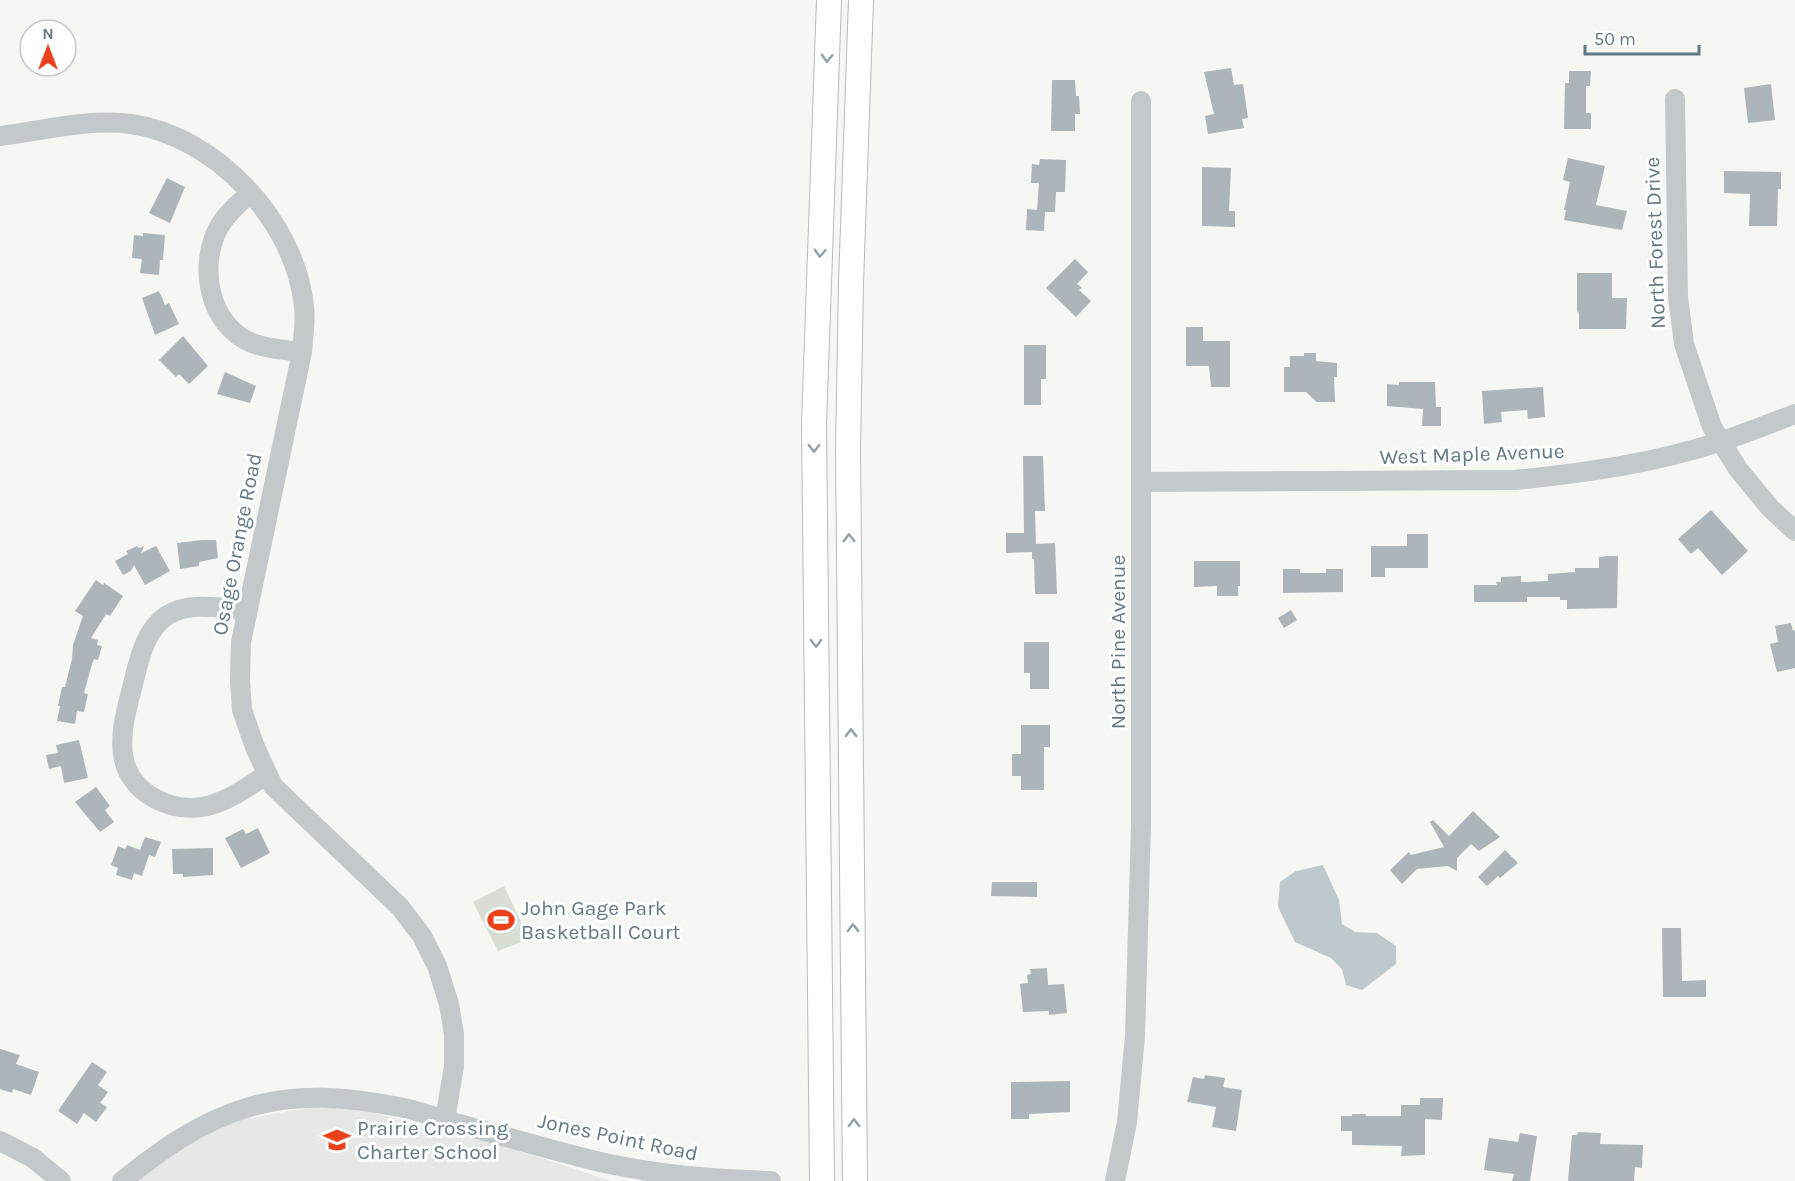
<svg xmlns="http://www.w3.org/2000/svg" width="1795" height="1181" viewBox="0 0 1795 1181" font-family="Karla,sans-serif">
	<rect width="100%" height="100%" fill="#f6f6f2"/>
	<polygon fill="#e7e8e6" points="309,1108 345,1108 372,1112 513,1149 612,1181 133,1181 179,1149 237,1120"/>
	<polygon fill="#d8ded3" points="504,886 529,939 498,951 473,902"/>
	<polygon fill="#bdc9cd" points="1323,865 1339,900 1342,924 1355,932 1377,933 1396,946 1396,964 1362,990 1346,985 1342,969 1331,958 1295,942 1278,907 1280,882 1296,871"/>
	<g fill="#acb5ba">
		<polygon points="1231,68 1234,85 1243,84 1248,118 1242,119 1244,128 1208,134 1205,116 1214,114 1204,72"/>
		<polygon points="1569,71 1591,71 1590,86 1586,86 1586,113 1591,113 1591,129 1564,129 1565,83 1569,83"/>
		<polygon points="1052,80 1075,80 1076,96 1079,96 1080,114 1075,114 1075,131 1051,131"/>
		<polygon points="1771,84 1775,120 1748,123 1744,88"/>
		<polygon points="1568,158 1605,166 1596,205 1627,211 1622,230 1564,220 1566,210 1564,210 1570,182 1563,180"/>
		<polygon points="1040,159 1066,160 1065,192 1056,192 1055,212 1045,212 1044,231 1026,230 1027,209 1037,210 1039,183 1031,183 1032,164 1039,165"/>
		<polygon points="1202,167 1231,168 1229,211 1235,211 1235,227 1202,226"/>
		<polygon points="1724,171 1781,172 1781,189 1778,189 1777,226 1749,226 1750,194 1724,193"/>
		<polygon points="167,178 185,187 170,223 149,213"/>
		<polygon points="143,233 165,235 163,260 160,260 159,275 140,273 142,259 132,258 134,235 143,236"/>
		<polygon points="1075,259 1088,272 1077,284 1082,288 1079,290 1091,301 1076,317 1046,288"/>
		<polygon points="1577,273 1612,273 1612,298 1627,298 1626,329 1579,329 1579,313 1577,311"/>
		<polygon points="159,291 165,305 169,303 179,324 155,335 142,298"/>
		<polygon points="1186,327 1203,327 1203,341 1230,341 1230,387 1211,387 1209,366 1186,366"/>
		<polygon points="183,336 208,366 189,384 179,374 176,377 159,360"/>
		<polygon points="1024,345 1046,345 1046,379 1041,379 1041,405 1024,405"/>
		<polygon points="1304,353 1316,353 1316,361 1337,363 1337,377 1334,377 1335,402 1317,402 1306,392 1284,392 1284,367 1290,367 1290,356 1304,356"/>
		<polygon points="225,372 256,386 250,403 217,394"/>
		<polygon points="1399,382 1435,382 1436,407 1441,407 1441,426 1422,426 1423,409 1387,406 1387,384 1399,385"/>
		<polygon points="1543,387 1545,417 1528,419 1527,410 1501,412 1502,422 1484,424 1482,391"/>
		<polygon points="1023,456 1043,456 1045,511 1035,511 1036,544 1055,543 1057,594 1035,594 1034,559 1032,559 1032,552 1006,553 1006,533 1024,533"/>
		<polygon points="1711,510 1748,551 1722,575 1698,548 1691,554 1678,539"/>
		<polygon points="1407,534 1428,534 1428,568 1385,568 1385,577 1371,577 1371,546 1407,546"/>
		<polygon points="202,540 216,540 218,558 199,562 199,566 180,569 177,543"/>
		<polygon points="137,546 139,548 144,546 141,553 156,546 170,571 145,585 134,565 131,571 123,575 115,561 128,554 126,551"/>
		<polygon points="1607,556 1618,556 1617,608 1567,609 1567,600 1560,600 1560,597 1527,597 1527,602 1474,602 1474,585 1497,585 1496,582 1501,582 1501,577 1521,576 1521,582 1548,581 1548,574 1575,572 1575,568 1599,568 1599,557"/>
		<polygon points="1194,561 1240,561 1240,586 1238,586 1238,596 1217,596 1217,586 1194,587"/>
		<polygon points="1283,569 1300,569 1300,573 1326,573 1326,569 1343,569 1343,592 1283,593"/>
		<polygon points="96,580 103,585 104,583 123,596 110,616 106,614 91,638 98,640 97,645 102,646 98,660 94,659 92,664 84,693 88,694 84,712 77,711 75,724 57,721 60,706 58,706 62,687 65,687 72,659 73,645 83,616 75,611"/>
		<polygon points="1291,610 1297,620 1284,628 1278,618"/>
		<polygon points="1791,623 1793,631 1795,630 1795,668 1777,672 1770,644 1778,642 1775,626"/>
		<polygon points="1024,642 1049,642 1049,689 1030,689 1030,673 1024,673"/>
		<polygon points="1021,725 1050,725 1050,747 1044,747 1044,790 1021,790 1021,776 1012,776 1012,754 1021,754"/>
		<polygon points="79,740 88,778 64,783 61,766 49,769 46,755 58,753 56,745"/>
		<polygon points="96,787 110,806 105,810 114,822 100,832 75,802"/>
		<polygon points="1473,811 1500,837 1479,851 1471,844 1457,858 1457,871 1448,866 1417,869 1402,884 1390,870 1409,852 1411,855 1444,847 1430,822 1433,820 1449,836"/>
		<polygon points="258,828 270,853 241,868 225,838 243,829 246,834"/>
		<polygon points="145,837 161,842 155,857 149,855 142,876 134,873 132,880 116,875 118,868 111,865 118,846 125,849 127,845 140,850"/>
		<polygon points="213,848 213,875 183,877 183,874 173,874 172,849"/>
		<polygon points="1505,850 1518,863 1500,878 1498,876 1487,886 1478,877"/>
		<polygon points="992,882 1037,882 1037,897 991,896"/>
		<polygon points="1662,928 1681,928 1682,981 1706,980 1706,997 1663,997"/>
		<polygon points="1047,968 1048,985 1064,984 1067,1013 1049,1015 1049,1011 1023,1012 1020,984 1028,983 1027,975 1031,974 1030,969"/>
		<polygon points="0,1049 20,1055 16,1064 39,1072 31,1095 13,1089 12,1093 0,1089"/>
		<polygon points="92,1062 107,1072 98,1085 108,1092 100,1103 107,1107 96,1122 84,1113 77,1124 58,1111"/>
		<polygon points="1205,1075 1225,1078 1223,1087 1242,1090 1236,1131 1212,1127 1216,1107 1187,1102 1193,1077 1204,1079"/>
		<polygon points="1070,1081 1070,1112 1029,1114 1029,1119 1011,1119 1011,1082"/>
		<polygon points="1420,1098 1443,1098 1442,1120 1425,1119 1425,1155 1401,1156 1402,1146 1352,1145 1352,1131 1341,1131 1341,1116 1352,1116 1352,1114 1366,1114 1366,1116 1401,1116 1401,1105 1420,1105"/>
		<polygon points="1578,1132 1601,1133 1600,1144 1643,1145 1642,1168 1635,1167 1634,1181 1568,1181 1572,1135 1577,1135"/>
		<polygon points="1520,1133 1537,1136 1530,1181 1512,1181 1514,1174 1484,1170 1489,1138 1518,1142"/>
	</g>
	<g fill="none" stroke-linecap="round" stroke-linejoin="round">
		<defs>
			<g id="major">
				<polyline points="822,1181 814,424 829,0"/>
				<polyline points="855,1181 848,450 851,283 861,0"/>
			</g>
		</defs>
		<use href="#major" stroke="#b6bbbe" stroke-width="26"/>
		<g stroke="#c3c8ca" stroke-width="20">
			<polyline points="1675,99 1678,297 1684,344 1712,427 1738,469 1771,509 1795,531"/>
			<path d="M0 136C40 131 92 118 131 124 216 136 295 221 304 306 306 321 303 337 302 352L241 642 240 681 242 710 255 747 273 786 400 907 422 936 437 966 449 1004 454 1034V1066L445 1120"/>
			<path d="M251 193C239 203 227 213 219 227 198 265 208 325 252 343 267 349 286 350 302 352"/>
			<path d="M1142 482 1515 480C1585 473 1656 463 1722 441 1747 433 1771 423 1795 414"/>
			<path d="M246 610C222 608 188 601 166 616 145 631 140 657 134 680 128 705 118 734 124 760 132 795 174 814 207 806 229 801 249 786 267 774"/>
			<polyline points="0,1141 33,1158 61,1181"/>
			<path d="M122 1181C161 1150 198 1123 246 1108 296 1092 349 1097 399 1107 417 1110 434 1117 451 1122 501 1135 550 1150 600 1162 657 1175 713 1179 771 1181"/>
			<polyline points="1115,1181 1127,1122 1135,1036 1141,824 1141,101"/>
		</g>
		<use href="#major" stroke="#fff" stroke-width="24"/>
	</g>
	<defs><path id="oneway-chevron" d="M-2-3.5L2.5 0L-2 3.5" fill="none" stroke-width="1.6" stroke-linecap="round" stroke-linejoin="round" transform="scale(1.5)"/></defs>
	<g stroke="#92a0aa">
		<use href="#oneway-chevron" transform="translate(827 58) rotate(92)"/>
		<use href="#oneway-chevron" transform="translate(820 253) rotate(92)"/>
		<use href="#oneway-chevron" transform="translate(814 448) rotate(89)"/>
		<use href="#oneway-chevron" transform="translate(849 538) rotate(-91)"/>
		<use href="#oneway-chevron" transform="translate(816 643) rotate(89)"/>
		<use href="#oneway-chevron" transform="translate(851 733) rotate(-91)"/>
		<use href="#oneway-chevron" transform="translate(853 928) rotate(-91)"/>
		<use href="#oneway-chevron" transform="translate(854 1123) rotate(-90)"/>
	</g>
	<defs>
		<symbol id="stadium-bare" viewBox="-9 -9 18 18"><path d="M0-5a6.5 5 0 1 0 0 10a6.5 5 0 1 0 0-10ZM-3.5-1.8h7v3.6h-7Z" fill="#eb421d" stroke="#fff" stroke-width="2.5" paint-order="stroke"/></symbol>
		<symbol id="school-bare" viewBox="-9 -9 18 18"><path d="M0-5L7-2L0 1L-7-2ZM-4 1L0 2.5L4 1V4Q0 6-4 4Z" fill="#eb421d" stroke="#fff" stroke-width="2.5" paint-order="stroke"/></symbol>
	</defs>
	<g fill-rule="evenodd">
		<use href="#stadium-bare" x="482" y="901" width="38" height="38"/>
		<use href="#school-bare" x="318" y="1121" width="38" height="38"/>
	</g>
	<g text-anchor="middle" stroke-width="6" stroke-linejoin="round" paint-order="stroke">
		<g font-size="21" fill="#637885" stroke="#fff">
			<text transform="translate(1655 243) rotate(-92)" y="7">North Forest Drive</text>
			<text transform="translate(1472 454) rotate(-2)" y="7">West Maple Avenue</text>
			<text transform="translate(237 544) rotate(-79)" y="7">Osage Orange Road</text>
			<text transform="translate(1118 642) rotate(-90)" y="7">North Pine Avenue</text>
			<text transform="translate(618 1137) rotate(12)" y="7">Jones Point Road</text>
		</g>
		<g font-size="21" fill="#637885" stroke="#fff" text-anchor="start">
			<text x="521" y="915">John Gage Park<tspan x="521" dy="24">Basketball Court</tspan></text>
			<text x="357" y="1135">Prairie Crossing<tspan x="357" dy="24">Charter School</tspan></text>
		</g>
	</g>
	<g transform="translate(48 48)"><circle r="28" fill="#ffffff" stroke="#c1c9ce" stroke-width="1.5"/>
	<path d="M0-4.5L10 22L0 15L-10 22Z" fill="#eb421d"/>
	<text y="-9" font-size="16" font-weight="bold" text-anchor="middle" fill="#637885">N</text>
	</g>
	<path d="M1585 45v9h114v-9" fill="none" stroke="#637885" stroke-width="3"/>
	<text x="1594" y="45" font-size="18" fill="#637885" stroke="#ffffff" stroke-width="4.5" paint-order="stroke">50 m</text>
</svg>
